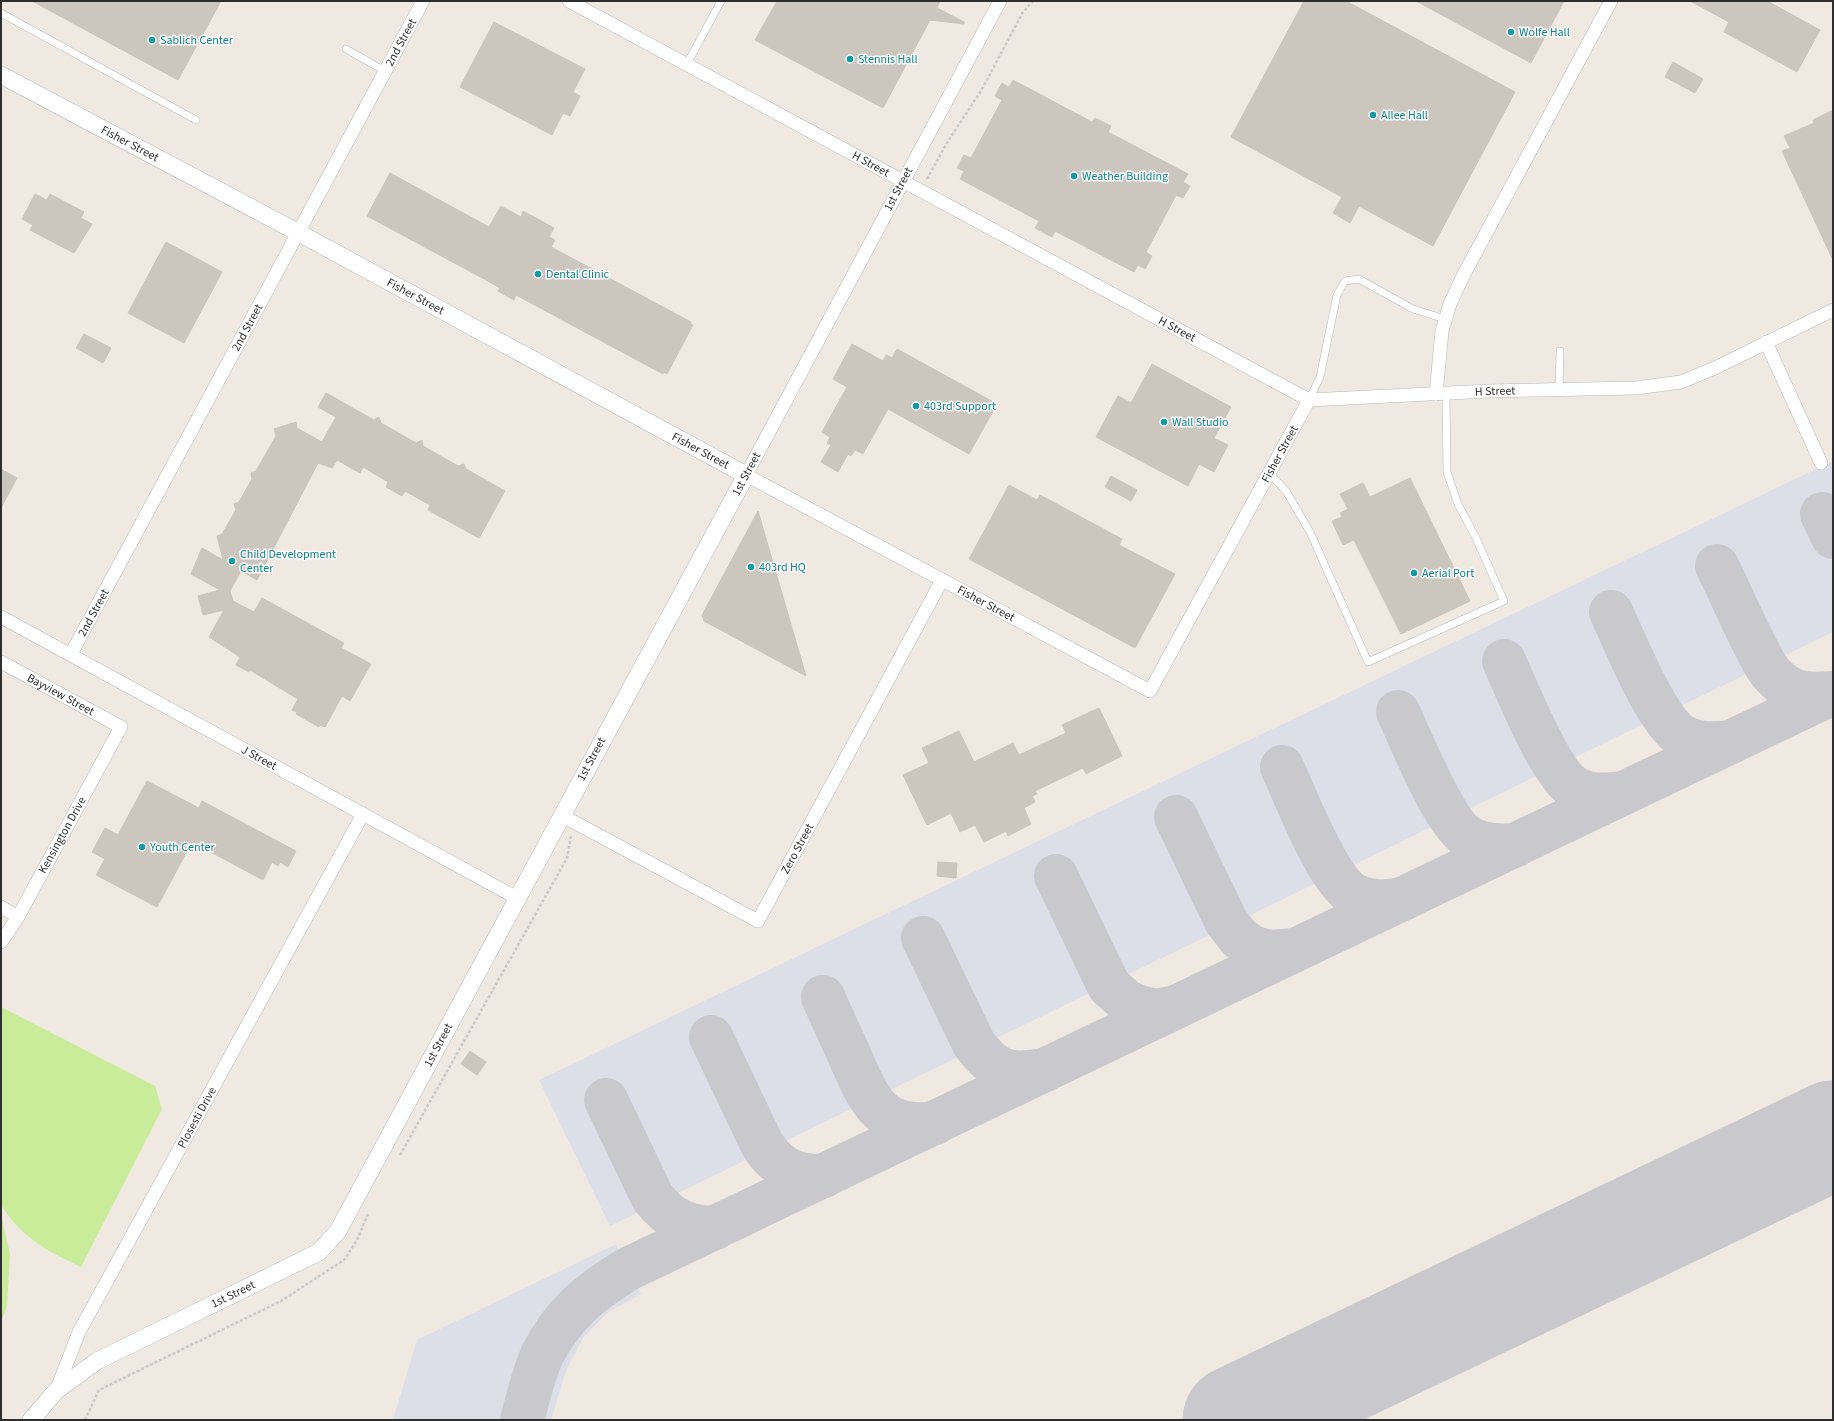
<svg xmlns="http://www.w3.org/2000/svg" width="1834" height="1421" viewBox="0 0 1834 1421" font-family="'Source Sans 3',sans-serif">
	<rect width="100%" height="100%" fill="#efe9e1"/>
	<g fill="#dcdee8">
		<polygon points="1833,461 1833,632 610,1226 539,1080"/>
		<polygon points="616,1244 641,1294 607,1313 583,1338 567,1368 551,1420 393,1420 417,1340"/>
	</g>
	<g fill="#c9ec9a">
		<path d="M1 1007 155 1086 162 1109 81 1267C46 1250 23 1239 1 1205Z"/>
		<polygon points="1,1215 10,1254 7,1306 1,1322"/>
	</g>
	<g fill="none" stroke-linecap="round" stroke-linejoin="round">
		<g stroke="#c9c8cc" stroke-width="44">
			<polyline points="1822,514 1833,537"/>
			<path d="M1717 566C1733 598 1748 635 1766 666 1772 676 1783 686 1793 690 1806 695 1819 694 1833 693"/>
			<path d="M1611 612C1625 642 1655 717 1680 735 1696 745 1713 744 1731 742"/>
			<path d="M1504 661C1517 690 1550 772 1573 787 1589 797 1606 795 1624 793"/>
			<path d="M1398 712C1412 741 1445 827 1471 839 1486 846 1500 846 1516 845"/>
			<path d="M1282 767C1296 797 1327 880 1354 895 1370 903 1386 902 1403 899"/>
			<polyline points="1176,817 1226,921 1239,938 1254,948 1271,952 1295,950"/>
			<polyline points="1056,876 1109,986 1127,1002 1140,1007 1155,1011 1176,1007"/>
			<path d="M923 938 974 1044C996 1073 1010 1076 1045 1070"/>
			<path d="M823 997C832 1018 842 1038 851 1059 859 1077 866 1096 880 1110 894 1124 917 1126 935 1123"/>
			<path d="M711 1037 762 1144C777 1168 796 1177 824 1176"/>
			<path d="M606 1100 653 1198C671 1220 686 1227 715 1228"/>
			<path d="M522 1420C528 1399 533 1375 542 1355 563 1314 590 1292 628 1269L1833 693"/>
		</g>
		<polyline stroke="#c9c8cc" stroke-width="109" points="1237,1420 1833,1135"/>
	</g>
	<g fill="#cbc7bf" stroke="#cbc5ba">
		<polygon points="32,1 221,1 178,80"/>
		<polygon points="777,1 940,1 937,8 964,22 964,24 930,20 883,108 755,40"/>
		<polygon points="1304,1 1346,1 1515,92 1433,246 1359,206 1350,223 1333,213 1342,197 1231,137"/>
		<polygon points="1416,1 1564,1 1531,63"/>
		<polygon points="1690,1 1767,1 1820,30 1797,72 1724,32 1729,22"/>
		<polygon points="494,22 585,69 573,92 580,96 570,116 563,113 552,135 460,87"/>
		<polygon points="1673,62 1703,79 1695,93 1665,77"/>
		<polygon points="1013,80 1092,122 1095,118 1111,126 1108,132 1188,174 1183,182 1190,186 1183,198 1176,195 1146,252 1152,256 1145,269 1138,265 1134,272 1055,231 1052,237 1035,228 1039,221 960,179 964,171 957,168 964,155 971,158 1002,100 995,96 1002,83 1009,87"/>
		<polygon points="1833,110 1833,260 1782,151 1790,148 1784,136 1814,123 1813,120"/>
		<polygon points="390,173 489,227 501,206 521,217 523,211 554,228 549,237 555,240 551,247 691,322 690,324 693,325 667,374 664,372 663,374 516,295 514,300 498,291 500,288 486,280 367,216"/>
		<polygon points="35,194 47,200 50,194 84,212 81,218 92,224 74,253 30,230 33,225 22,219"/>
		<polygon points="166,242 222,272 184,343 128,313"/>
		<polygon points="84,334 111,348 103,363 76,348"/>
		<polygon points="852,344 883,361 886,355 892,358 897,349 997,404 969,454 888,409 863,454 855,450 851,456 848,454 838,472 821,462 831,445 827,443 830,437 822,432 847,387 833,379"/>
		<polygon points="1152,364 1231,407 1214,438 1228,445 1214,472 1199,464 1188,486 1096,437 1118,396 1131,403"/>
		<polygon points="326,393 374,420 379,417 381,423 416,443 422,440 423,446 458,466 464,464 466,469 505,491 479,538 428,510 430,505 405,491 402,496 386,487 388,482 363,467 360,473 337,460 332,468 318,463 257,580 241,571 230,591 233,601 254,612 262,598 344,643 341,648 371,664 350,701 342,696 325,727 320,725 319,727 296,714 297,712 292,710 298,699 250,670 249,672 236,665 240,657 209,637 224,610 203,615 198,596 220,590 191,574 202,548 223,560 217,536 222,534 236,510 234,504 239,502 252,479 251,473 256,471 276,436 274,429 296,422 297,428 322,442 336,417 318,407"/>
		<polygon points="1,469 17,478 1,508"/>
		<polygon points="1111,476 1137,490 1131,501 1105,487"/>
		<polygon points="1410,478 1470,601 1401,634 1354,540 1343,545 1332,521 1342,517 1340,513 1348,509 1340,494 1363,483 1370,497"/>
		<polygon points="1009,485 1037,500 1040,495 1122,539 1119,545 1175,574 1135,648 969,559"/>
		<polygon points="758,511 806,676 704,621 702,615"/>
		<polygon points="1099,708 1122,756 1086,774 1083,768 1035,791 1037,794 1032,796 1035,802 1024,808 1031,824 1008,836 1006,831 984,842 975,825 960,832 951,813 927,825 903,775 929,763 922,748 959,731 974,762 1013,743 1019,755 1066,733 1062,725"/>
		<polygon points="147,781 199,808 202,801 296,851 288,867 280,862 278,866 272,862 263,880 192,842 157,907 96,875 105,859 92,852 105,828 118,835"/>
		<polygon points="938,862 957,863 956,878 937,876"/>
		<polygon points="470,1051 486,1062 477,1075 461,1064"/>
	</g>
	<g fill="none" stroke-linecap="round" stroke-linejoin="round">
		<defs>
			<g id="service">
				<polyline points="1,13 196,120"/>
				<polyline points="346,49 385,71"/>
				<polyline points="687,64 721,1"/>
				<polyline points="1559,390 1560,351"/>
				<polyline points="1309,400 1320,377 1337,295 1345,281 1359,279 1413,309 1445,319"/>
				<polyline points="1269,473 1286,491 1310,532 1368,662 1504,601 1476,538 1458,504 1447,472 1446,393"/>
			</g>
			<g id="minor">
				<path id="s1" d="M569 1 1309 400 1489 391 1636 388 1681 382 1717 367 1833 310"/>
				<path id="s2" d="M1000 1 746 475 1150 691 1309 400"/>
				<polyline points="1766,342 1821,463"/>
				<polyline points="1436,394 1442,331 1450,304 1463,276 1611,1"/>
				<path id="s3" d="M1 617 517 898"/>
				<path id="s4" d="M71 654 423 1"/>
				<path id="s5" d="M1 662 121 727 18 917 1 942"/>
				<path id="s6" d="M561 815 758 921 942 580"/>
				<polyline points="1,907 18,917"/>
				<path id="s7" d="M56 1391 79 1332 363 814"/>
			</g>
			<g id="tertiary">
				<path id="s8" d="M1 75 299 233 746 475 338 1231 319 1252 97 1361 56 1391 31 1420"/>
			</g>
		</defs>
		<use href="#service" stroke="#b4b7c1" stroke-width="8"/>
		<use href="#minor" stroke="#b4b7c1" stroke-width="14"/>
		<use href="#tertiary" stroke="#b4b7c1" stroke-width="18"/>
		<g stroke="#c9c9c9" stroke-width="2.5" stroke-dasharray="3 2" stroke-linecap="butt">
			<polyline points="927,179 948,141 981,91 1023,12 1033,1"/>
			<polyline points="400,1155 567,858 571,836"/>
			<polyline points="85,1420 99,1390 281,1301 344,1260 357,1240 368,1214"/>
		</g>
		<use href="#service" stroke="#fff" stroke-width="7"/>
		<use href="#minor" stroke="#fff" stroke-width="13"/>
		<use href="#tertiary" stroke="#fff" stroke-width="17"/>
	</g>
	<g fill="#0f9aa8" stroke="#fff" stroke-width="1.5">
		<circle cx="1511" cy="32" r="4"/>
		<circle cx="152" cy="40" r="4"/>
		<circle cx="850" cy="59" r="4"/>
		<circle cx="1373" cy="115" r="4"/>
		<circle cx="1074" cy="176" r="4"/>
		<circle cx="538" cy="274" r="4"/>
		<circle cx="916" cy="406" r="4"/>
		<circle cx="1164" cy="422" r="4"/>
		<circle cx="232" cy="561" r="4"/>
		<circle cx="751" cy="567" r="4"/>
		<circle cx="1414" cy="573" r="4"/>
		<circle cx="142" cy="847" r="4"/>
	</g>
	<g text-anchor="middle" stroke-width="3" stroke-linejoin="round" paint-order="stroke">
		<g font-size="12" fill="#0d838f" stroke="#fff" text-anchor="start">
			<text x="1519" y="36">Wolfe Hall</text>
			<text x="160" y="44">Sablich Center</text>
			<text x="858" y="63">Stennis Hall</text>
			<text x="1381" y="119">Allee Hall</text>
			<text x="1082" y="180">Weather Building</text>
			<text x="546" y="278">Dental Clinic</text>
			<text x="924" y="410">403rd Support</text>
			<text x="1172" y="426">Wall Studio</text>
			<text x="240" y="558">Child Development<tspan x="240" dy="14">Center</tspan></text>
			<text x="759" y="571">403rd HQ</text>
			<text x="1422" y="577">Aerial Port</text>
			<text x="150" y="851">Youth Center</text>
		</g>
		<g font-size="12" fill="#2e2e2e" stroke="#fff">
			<text dy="4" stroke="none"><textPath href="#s4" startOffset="695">2nd Street</textPath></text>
			<text dy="4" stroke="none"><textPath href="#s8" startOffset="146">Fisher Street</textPath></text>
			<text dy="4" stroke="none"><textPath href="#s1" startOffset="343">H Street</textPath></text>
			<text transform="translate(898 189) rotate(-62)" y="4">1st Street</text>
			<text dy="4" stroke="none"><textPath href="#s8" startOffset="470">Fisher Street</textPath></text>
			<text dy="4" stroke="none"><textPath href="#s4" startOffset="371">2nd Street</textPath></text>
			<text dy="4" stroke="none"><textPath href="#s1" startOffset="691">H Street</textPath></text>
			<text dy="4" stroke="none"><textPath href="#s1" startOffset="1027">H Street</textPath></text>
			<text dy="4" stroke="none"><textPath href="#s8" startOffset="794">Fisher Street</textPath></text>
			<text dy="4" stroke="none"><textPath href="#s2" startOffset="1266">Fisher Street</textPath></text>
			<text transform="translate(746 474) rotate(-62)" y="4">1st Street</text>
			<text dy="4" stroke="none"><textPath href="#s2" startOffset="810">Fisher Street</textPath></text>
			<text dy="4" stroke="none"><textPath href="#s4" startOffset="47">2nd Street</textPath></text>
			<text dy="4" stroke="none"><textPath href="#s5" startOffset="68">Bayview Street</textPath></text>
			<text dy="4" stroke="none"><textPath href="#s3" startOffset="294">J Street</textPath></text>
			<text transform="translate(591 759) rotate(-62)" y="4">1st Street</text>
			<text transform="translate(62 835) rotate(-61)" y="4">Kensington Drive</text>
			<text dy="4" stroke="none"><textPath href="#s6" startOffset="306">Zero Street</textPath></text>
			<text transform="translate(438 1045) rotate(-62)" y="4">1st Street</text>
			<text dy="4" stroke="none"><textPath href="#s7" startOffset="308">Plosesti Drive</textPath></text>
			<text transform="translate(233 1294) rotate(-26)" y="4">1st Street</text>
		</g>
	</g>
	<rect width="1834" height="1421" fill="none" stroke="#2e2e2e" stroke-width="4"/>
</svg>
